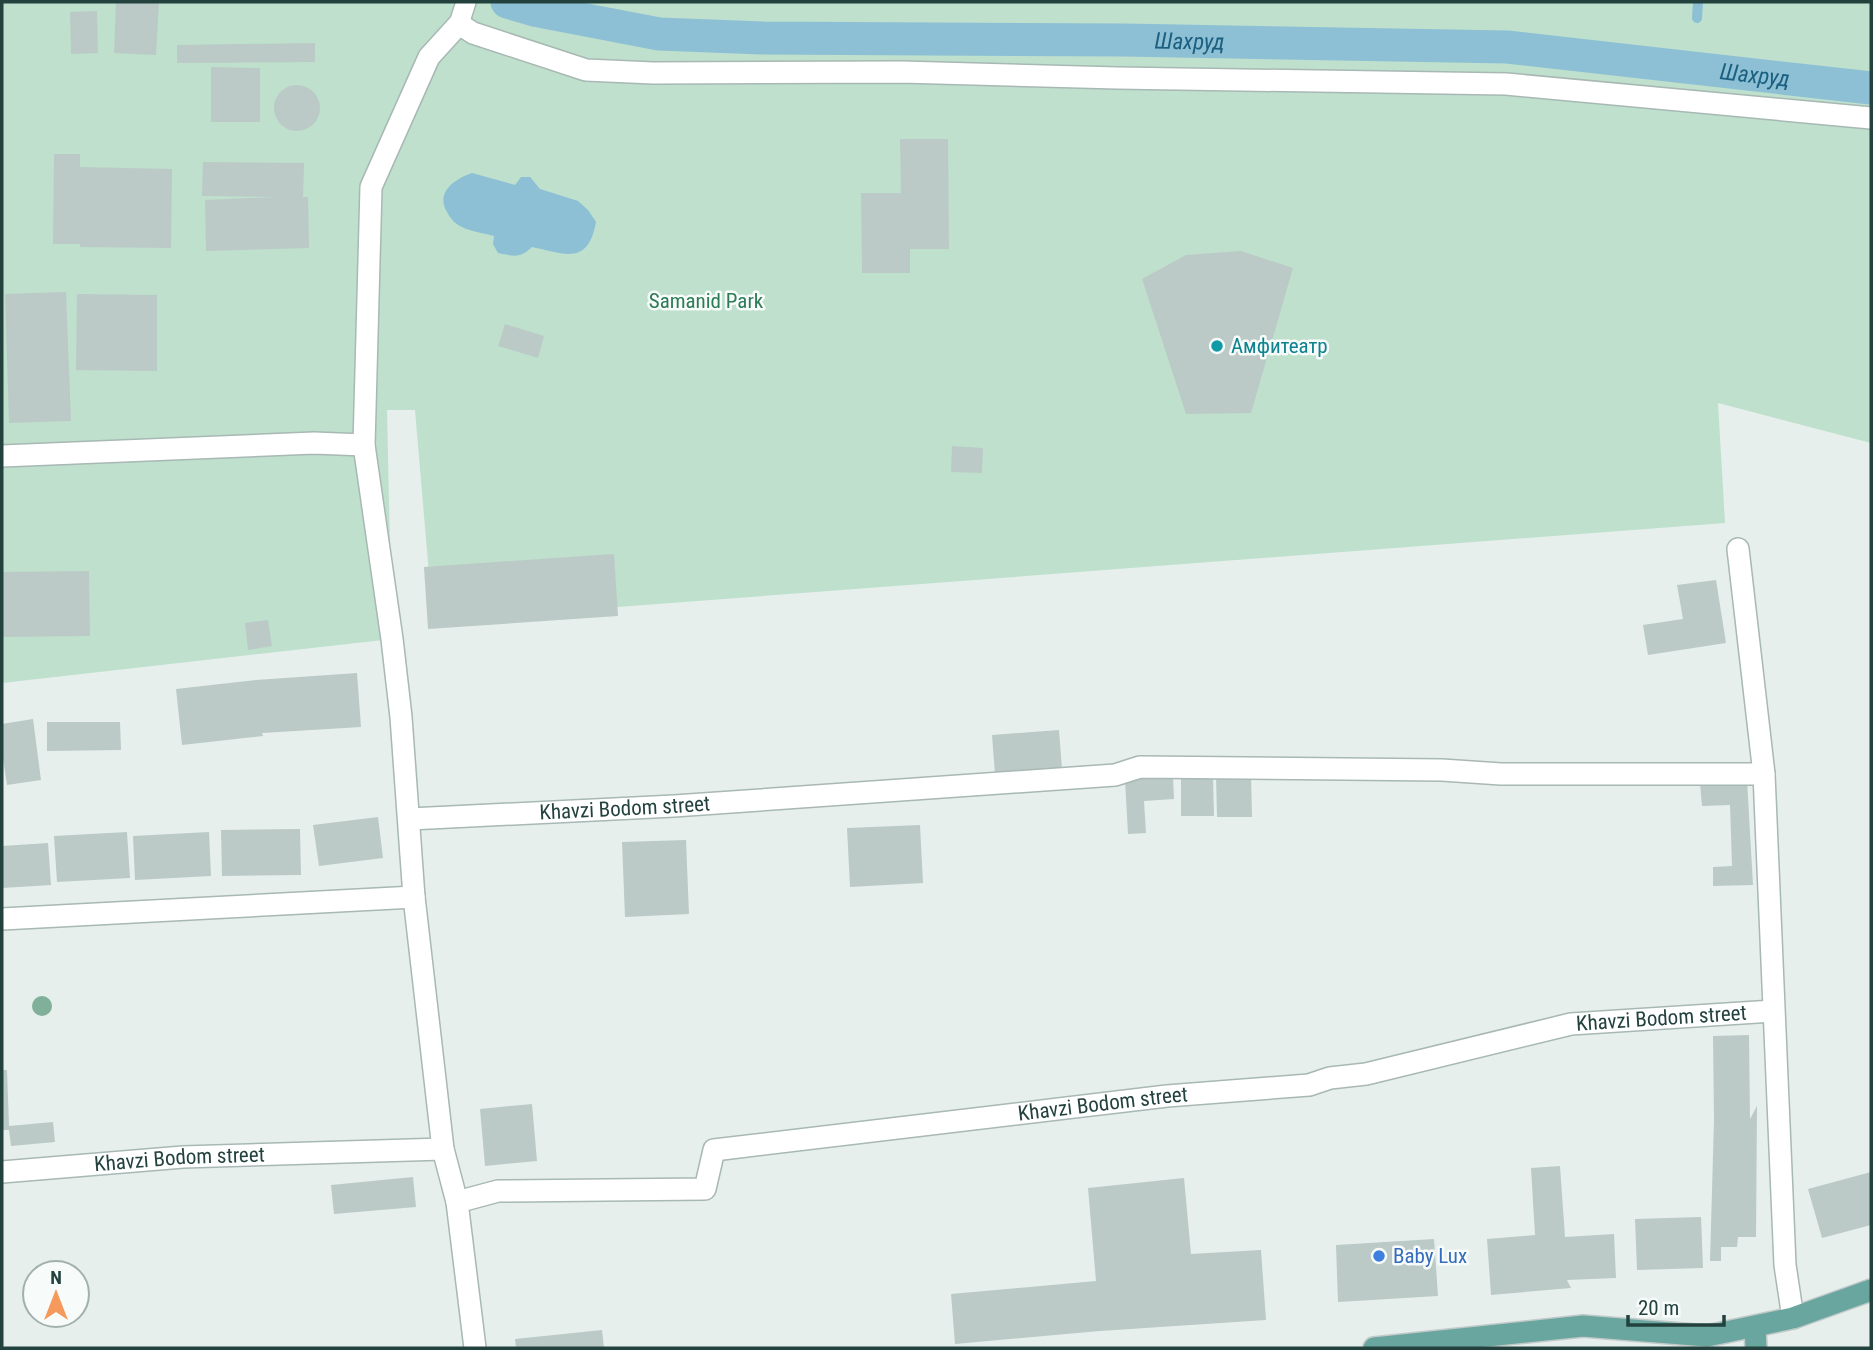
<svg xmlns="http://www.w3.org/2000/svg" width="1873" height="1350" viewBox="0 0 1873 1350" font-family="'Roboto Condensed',sans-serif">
	<rect width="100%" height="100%" fill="#e6efec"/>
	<polygon fill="#bee0cd" points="2,2 1871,2 1871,443 1718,403 1725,523 433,621 415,410 387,410 392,639 2,683"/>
	<path fill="#8dbfd5" d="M472 173 515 185 521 177H530L540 189 578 201 588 210 596 222C588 266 565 254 532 247 519 259 514 256 498 253L493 244 494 236C484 233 472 232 462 227 455 224 450 218 447 212 435 192 455 179 472 173Z"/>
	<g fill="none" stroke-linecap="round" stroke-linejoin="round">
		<g stroke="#8dbfd5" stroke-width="10">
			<polyline points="1697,18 1698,2"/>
			<polyline points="1698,69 1699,63"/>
		</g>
		<path stroke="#8dbfd5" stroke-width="33" id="s1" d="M507 2 534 10 659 34 762 38 1124 40 1507 47 1871 88"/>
	</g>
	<g fill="#bbcac6">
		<polygon points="116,2 159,2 156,55 114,53"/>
		<polygon points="97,11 98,53 71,54 70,12"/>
		<polygon points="315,43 315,62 177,63 177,45"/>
		<polygon points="211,67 260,68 260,122 211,122"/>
		<circle cx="297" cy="108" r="23"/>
		<polygon points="900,139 948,139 949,249 910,249 910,273 862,273 861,193 901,193"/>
		<polygon points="54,154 80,154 80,167 172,169 171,248 80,247 80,244 53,244"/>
		<polygon points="203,162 304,163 303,197 308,197 309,248 206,251 205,200 276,197 202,196"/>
		<polygon points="1241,251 1293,268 1251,413 1186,414 1142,279 1186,255"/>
		<polygon points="66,292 71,421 9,423 5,294"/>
		<polygon points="77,294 157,295 157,371 76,370"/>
		<polygon points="505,324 544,336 538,358 498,346"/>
		<polygon points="952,446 983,448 982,473 951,472"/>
		<polygon points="614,554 618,616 428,629 424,567"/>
		<polygon points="89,571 90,636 2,637 2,572"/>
		<polygon points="1716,580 1726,643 1648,655 1643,625 1683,619 1677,585"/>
		<polygon points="268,620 272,646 248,650 245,623"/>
		<polygon points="357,673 361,727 262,733 263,736 182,745 176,689 256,680"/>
		<polygon points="33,719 41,780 7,785 2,751 2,724"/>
		<polygon points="47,722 120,722 121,750 47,751"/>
		<polygon points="1059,730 1062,769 995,774 992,735"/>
		<polygon points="1251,775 1252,817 1217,817 1216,776"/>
		<polygon points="1181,776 1213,776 1214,816 1181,816"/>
		<polygon points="1173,777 1174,799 1144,801 1146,833 1128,834 1125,780"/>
		<polygon points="1747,780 1753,885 1713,886 1713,867 1732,866 1730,805 1702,806 1700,783"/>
		<polygon points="378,817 383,858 319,866 313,825"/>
		<polygon points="920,825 923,883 850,887 847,828"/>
		<polygon points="300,829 301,875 222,876 221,830"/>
		<polygon points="127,832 130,878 57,882 54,836"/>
		<polygon points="209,832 211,876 135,880 133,836"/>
		<polygon points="686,840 689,914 625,917 622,842"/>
		<polygon points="48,843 51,885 2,888 2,846"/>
		<polygon points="1749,1035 1750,1119 1757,1106 1756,1237 1738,1237 1737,1247 1721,1247 1721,1261 1710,1261 1714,1120 1713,1036"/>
		<polygon points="2,1070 7,1070 9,1126 53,1122 55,1142 11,1146 9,1130 2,1130"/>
		<polygon points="532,1104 537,1161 485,1166 480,1109"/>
		<polygon points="1560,1166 1565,1237 1614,1234 1616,1278 1567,1280 1571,1288 1491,1295 1487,1239 1535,1235 1531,1168"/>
		<polygon points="1871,1172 1871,1225 1822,1238 1808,1189"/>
		<polygon points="413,1177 416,1207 334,1214 331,1185"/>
		<polygon points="1184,1178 1191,1254 1261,1250 1266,1320 1100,1331 955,1344 951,1294 1096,1281 1088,1188"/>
		<polygon points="1701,1217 1703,1268 1637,1270 1635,1219"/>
		<polygon points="1434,1239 1438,1296 1338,1302 1336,1245"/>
		<polygon points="602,1330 604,1348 516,1348 515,1339"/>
	</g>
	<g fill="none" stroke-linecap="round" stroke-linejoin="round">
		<defs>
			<polyline id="lane" points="459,24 466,2"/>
			<g id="street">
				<polyline points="2,456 314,443 364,445"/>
				<polyline points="1738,549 1764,774 1785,1265 1793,1318"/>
				<path id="s2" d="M410 819 674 806 1115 775 1140 767 1442 770 1501 774H1764"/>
				<polyline points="2,919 414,897"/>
				<path id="s3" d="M2 1172 183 1157 443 1149"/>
				<path id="s4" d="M457 1202 498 1191 705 1189 714 1150 1167 1096 1309 1085 1330 1078 1366 1074 1571 1024 1773 1011"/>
				<polyline points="475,1348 457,1202 443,1149 414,897 401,717 392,639 364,445 371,187 429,57 459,24 473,33 586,70 653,73 902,72 1117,78 1506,84 1871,118"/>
			</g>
			<g id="primary">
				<polyline points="1755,1327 1756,1348"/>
				<polyline points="1374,1348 1583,1326 1707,1336 1793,1318 1871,1290"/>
			</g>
		</defs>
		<use href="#lane" stroke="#a8b8b4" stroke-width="22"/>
		<use href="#street" stroke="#a8b8b4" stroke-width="24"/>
		<use href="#primary" stroke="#c1cac9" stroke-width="24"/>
		<use href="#lane" stroke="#fff" stroke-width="19"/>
		<use href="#street" stroke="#fff" stroke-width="21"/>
		<use href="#primary" stroke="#69a69f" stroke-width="21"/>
	</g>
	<circle fill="#80af9a" cx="42" cy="1006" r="10"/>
	<circle fill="#0f9aa8" stroke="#f7fbf9" stroke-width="2.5" cx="1217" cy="346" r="7"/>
	<circle fill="#3f7fe0" stroke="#f7fbf9" stroke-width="2.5" cx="1379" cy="1256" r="7"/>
	<g text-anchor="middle" stroke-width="5" stroke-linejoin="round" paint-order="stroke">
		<g font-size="21" fill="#2c7b56" stroke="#f7fbf9">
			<text x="706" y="308">Samanid Park</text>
		</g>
		<g font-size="21" fill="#0d838f" stroke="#f7fbf9" text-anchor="start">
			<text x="1231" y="353">Амфитеатр</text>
		</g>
		<g font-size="21" fill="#23423e" stroke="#f7fbf9">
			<text dy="7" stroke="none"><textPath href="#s2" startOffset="215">Khavzi Bodom street</textPath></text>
			<text dy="7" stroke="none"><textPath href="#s4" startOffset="1248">Khavzi Bodom street</textPath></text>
			<text dy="7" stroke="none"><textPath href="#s4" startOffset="681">Khavzi Bodom street</textPath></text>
			<text dy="7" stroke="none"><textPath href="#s3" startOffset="178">Khavzi Bodom street</textPath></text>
		</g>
		<g font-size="21" fill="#366cbe" stroke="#f7fbf9" text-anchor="start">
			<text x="1393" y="1263">Baby Lux</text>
		</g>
		<g font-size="23" font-style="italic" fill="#1b6081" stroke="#f7fbf9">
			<text dy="8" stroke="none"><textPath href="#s1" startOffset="686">Шахруд</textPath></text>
			<text dy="8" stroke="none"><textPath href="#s1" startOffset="1253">Шахруд</textPath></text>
		</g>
	</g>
	<rect width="1873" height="1350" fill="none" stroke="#23423e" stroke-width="7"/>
	<g transform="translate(56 1294)"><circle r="33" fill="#f7fbf9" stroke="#a2b1ae" stroke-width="2"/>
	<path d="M0-5L12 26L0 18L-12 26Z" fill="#f6995c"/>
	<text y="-10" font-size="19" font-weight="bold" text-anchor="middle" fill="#23423e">N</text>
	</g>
	<path d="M1628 1315v10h96v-10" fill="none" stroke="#23423e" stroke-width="3.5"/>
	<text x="1638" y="1315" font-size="21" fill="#23423e" stroke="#f7fbf9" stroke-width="5" paint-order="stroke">20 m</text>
</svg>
